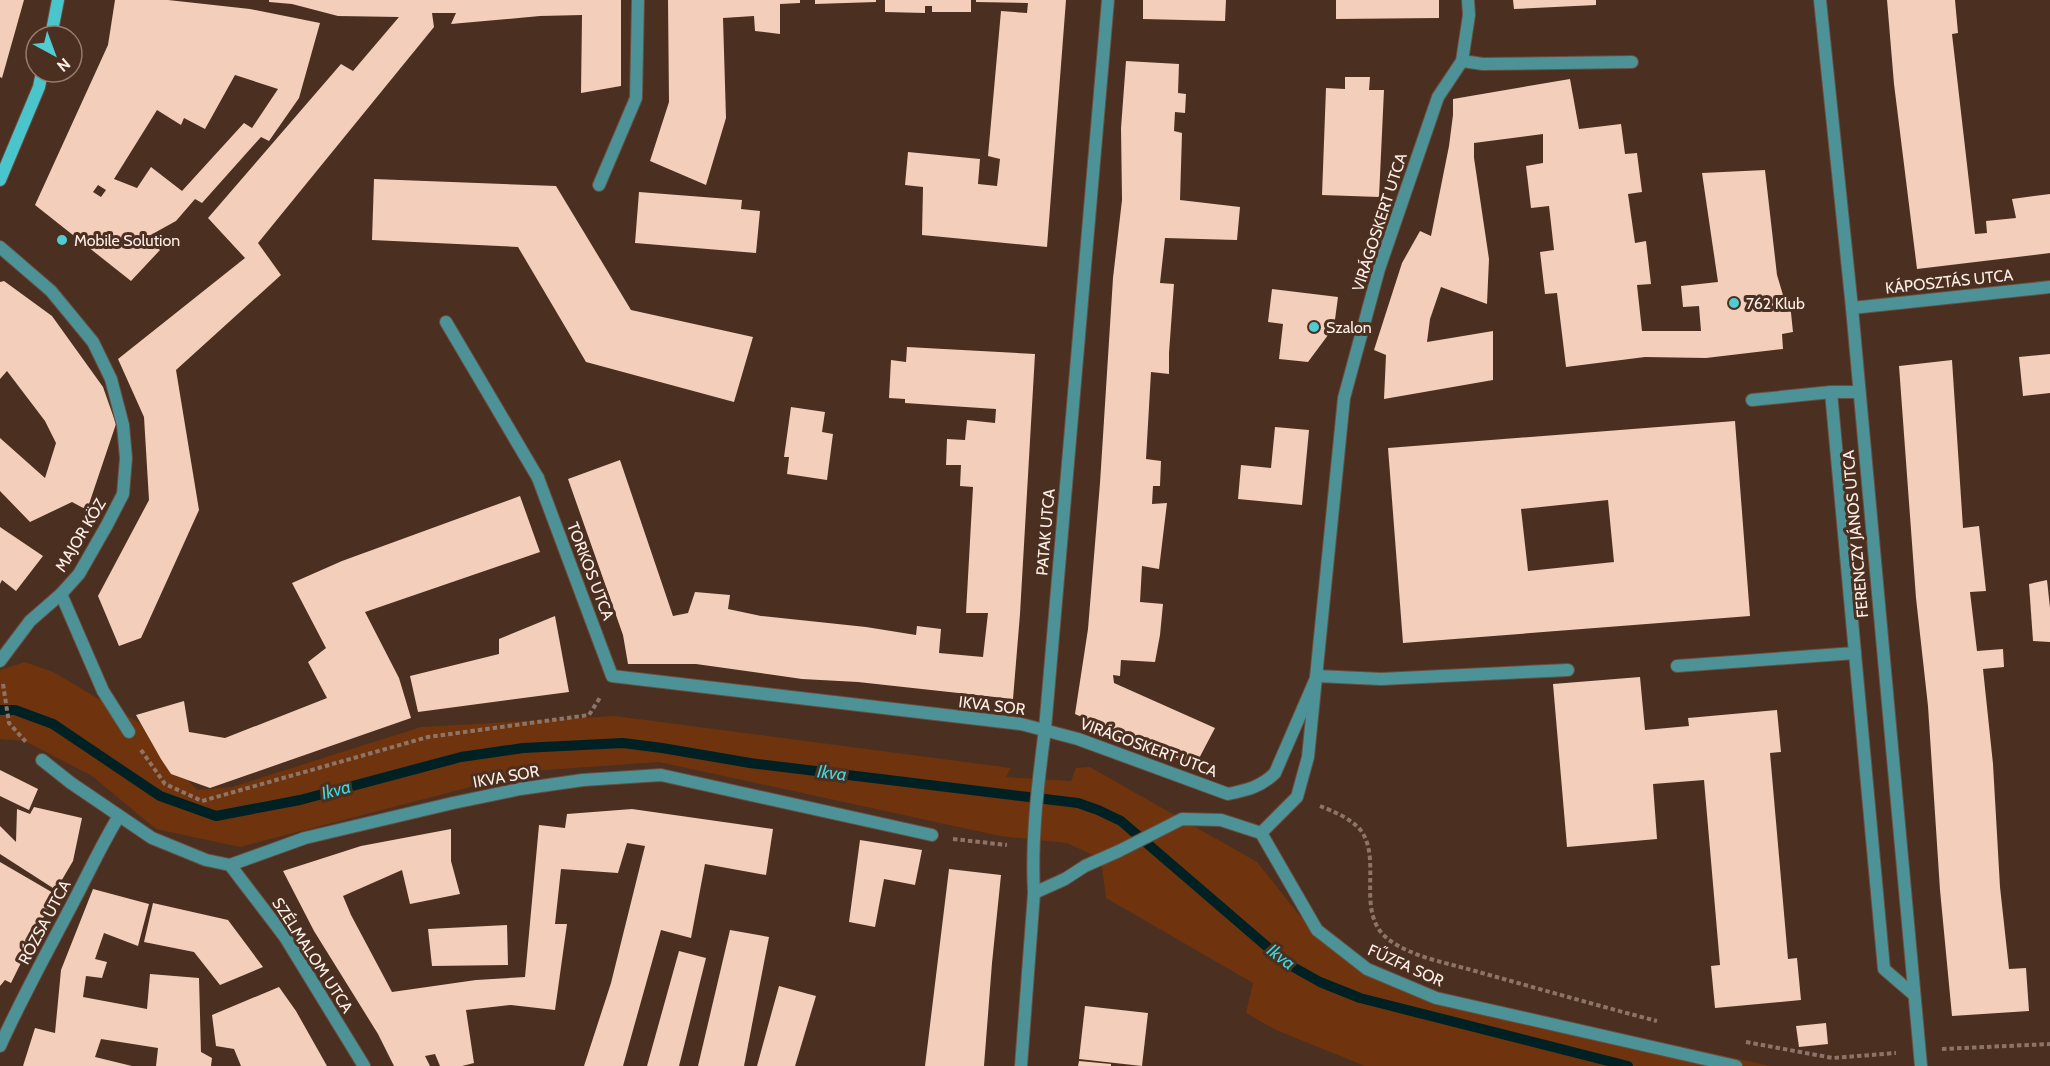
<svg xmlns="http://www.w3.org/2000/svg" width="2050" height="1066" viewBox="0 0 2050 1066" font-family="Cabin,sans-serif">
	<rect width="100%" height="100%" fill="#4b2f20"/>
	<polygon fill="#6f340d" points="25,662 53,672 160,735 172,763 197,790 232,787 421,727 615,716 1011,768 1006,777 1071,781 1076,768 1090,767 1257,862 1320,941 1372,976 1471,1001 1771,1066 1365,1066 1276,1030 1246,1013 1253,983 1106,898 1101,859 1067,843 1000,836 659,762 532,771 240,847 156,829 92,776 25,741 0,739 0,670"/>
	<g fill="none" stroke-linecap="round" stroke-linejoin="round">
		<polyline stroke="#002123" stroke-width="10" points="0,710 15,710 53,724 160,796 216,816 300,800 461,757 523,748 623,743 662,748 750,763 1078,803 1098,810 1121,821 1286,963 1320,982 1360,998 1628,1066"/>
	</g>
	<g fill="#f2cebb" fill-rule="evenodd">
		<polygon points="0,0 24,0 2,78 0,77"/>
		<path d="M115 0H168L250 9 320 23 299 98 269 141 261 137 202 203 195 199 176 221 147 237 160 250 131 281 35 205 108 45ZM235 75 278 89 252 128 244 123 182 191 151 167 137 188 114 179 157 110 181 125 184 118 205 129ZM98 185 106 190 101 197 93 192Z"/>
		<polygon points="269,0 621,0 621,86 581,93 582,15 540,16 451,24 456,13 432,13 434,27 258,243 281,275 176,370 199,510 141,638 119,646 98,596 149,500 144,417 118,359 245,258 208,218 341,64 353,71 399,17 338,16 292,4 269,2"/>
		<polygon points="668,0 800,0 800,3 780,4 780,34 755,31 754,16 723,18 726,118 706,185 650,161 669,102"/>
		<polygon points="815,0 876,0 876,2 815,4"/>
		<polygon points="885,0 971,0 971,12 932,12 932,6 925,6 925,13 885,12"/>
		<polygon points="976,0 1066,0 1047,247 922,235 923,187 905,185 908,152 980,159 978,184 997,186 1000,159 988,156 1001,11 1027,13 1028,3 976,2"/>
		<polygon points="1143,0 1226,0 1225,21 1143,19"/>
		<polygon points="1336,0 1439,0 1439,18 1336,19"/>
		<polygon points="1513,0 1596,0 1596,5 1514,9"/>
		<polygon points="1887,0 1955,0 1958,33 1952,34 1975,234 1987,233 1986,221 2016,218 2012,199 2050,194 2050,253 1917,269 1894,84"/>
		<polygon points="1126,61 1179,64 1178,93 1186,94 1185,113 1175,112 1174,131 1182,133 1180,200 1240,207 1237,240 1165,238 1160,283 1174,284 1169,353 1169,374 1151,372 1146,459 1161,461 1160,486 1153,486 1152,504 1167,503 1159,569 1142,566 1140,602 1163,604 1160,635 1155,662 1121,660 1120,676 1113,675 1114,683 1215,728 1195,766 1075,714 1088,629 1100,483 1113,278 1122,200 1121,128"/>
		<polygon points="1345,77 1370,77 1369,90 1384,90 1379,197 1322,195 1326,88 1345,89"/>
		<polygon points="1570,79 1579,129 1621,124 1625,154 1637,153 1642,192 1628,194 1635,243 1646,241 1651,284 1637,285 1642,331 1701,331 1699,306 1683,307 1681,286 1718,282 1702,173 1765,170 1777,275 1783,295 1776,295 1778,305 1790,303 1793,332 1782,334 1783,349 1706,358 1645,357 1566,367 1557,293 1545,294 1540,252 1554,250 1549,206 1531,208 1526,166 1543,163 1543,134 1474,143 1474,158 1489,259 1487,304 1441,287 1430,319 1427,342 1493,331 1493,380 1384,399 1386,355 1374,350 1402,263 1420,231 1431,236 1449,146 1453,115 1453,99"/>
		<polygon points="374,179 556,186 631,310 753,337 734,402 586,362 518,247 372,240"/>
		<polygon points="639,192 742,200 741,209 760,211 756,253 635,243"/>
		<polygon points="4,281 52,316 103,387 116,424 87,510 72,502 30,522 0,491 0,438 45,478 56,443 45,421 7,371 0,379 0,282"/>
		<polygon points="1272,289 1338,297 1334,327 1308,362 1279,359 1283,324 1268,322"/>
		<polygon points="907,347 1035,354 1020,614 1013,699 858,682 802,679 696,664 628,664 623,635 568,479 620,460 673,616 688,613 695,592 730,595 728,609 761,616 866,627 916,635 917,626 941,629 939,653 983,657 988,613 966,613 973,487 960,486 961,465 946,465 947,439 965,440 967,420 995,423 996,409 905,403 905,399 889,398 891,360 906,362"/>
		<polygon points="2050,354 2050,393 2023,396 2019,357"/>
		<polygon points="1952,360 1963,528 1979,526 1986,591 1970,592 1977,651 2003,649 2004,667 1983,669 1993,764 2000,887 2009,969 2026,968 2029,1011 1952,1016 1940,890 1928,706 1916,598 1899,366"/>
		<polygon points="791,407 825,412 822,432 833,434 827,480 787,474 789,457 784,457"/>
		<path d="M1735 421 1750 616 1403 643 1388 448ZM1608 500 1614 562 1528 571 1521 509Z"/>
		<polygon points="1275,427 1309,430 1302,505 1238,499 1241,465 1271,468"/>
		<polygon points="520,496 540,552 365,612 399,678 411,718 210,788 171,774 161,759 136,715 184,701 189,732 225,738 327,698 308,662 326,648 292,583 342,561"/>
		<polygon points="0,527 43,556 16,591 2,580 0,584"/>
		<polygon points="2047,580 2050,608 2050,642 2033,641 2029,584"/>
		<polygon points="555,616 569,692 418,712 410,676 499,654 499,639"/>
		<polygon points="1640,677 1645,730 1689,726 1688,718 1777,710 1781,752 1770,753 1788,959 1797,958 1801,1000 1715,1008 1711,966 1720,965 1704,780 1653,784 1657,839 1567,847 1553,684"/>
		<polygon points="0,770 38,789 29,810 0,796"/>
		<polygon points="34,807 82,818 73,861 56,890 0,854 0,826 16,842 17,809 30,814"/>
		<polygon points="632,809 773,829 766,875 705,864 691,938 661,930 623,1066 584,1066 611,983 645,846 627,843 618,873 561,869 555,924 567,924 555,1010 511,1005 466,1010 474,1063 462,1066 440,1066 435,1054 425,1056 430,1066 394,1066 378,1034 314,931 283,871 361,846 451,829 451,861 460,894 410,904 402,870 343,896 351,915 392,992 476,980 525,977 539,825 565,828 567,814"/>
		<polygon points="860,840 922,850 915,885 884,879 875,927 849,922"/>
		<polygon points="0,862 55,894 11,983 5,980 0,986"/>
		<polygon points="949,869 1001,875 992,963 984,1066 925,1066"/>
		<polygon points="93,889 149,904 138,946 104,933 95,959 107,962 102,978 86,976 83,997 147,1009 150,974 199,978 201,1052 212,1058 211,1066 156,1066 158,1048 101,1039 95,1057 132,1066 23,1066 35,1028 55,1033 61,970"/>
		<polygon points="153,903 228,920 263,967 220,985 194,952 144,942"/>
		<polygon points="507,925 508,965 432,966 428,929"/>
		<polygon points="730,930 769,937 744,1066 698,1066"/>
		<polygon points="679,951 706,958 679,1066 647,1066"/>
		<polygon points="779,986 816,996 795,1066 757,1066"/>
		<polygon points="279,987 296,1011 327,1066 241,1066 234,1049 216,1046 212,1015"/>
		<polygon points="1085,1006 1148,1013 1142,1066 1079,1059"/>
		<polygon points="1826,1023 1828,1044 1799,1047 1796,1026"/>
		<polygon points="1079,1061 1111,1064 1111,1066 1078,1066"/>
	</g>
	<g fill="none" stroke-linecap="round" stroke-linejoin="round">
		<defs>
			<g id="lane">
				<polyline points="1462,61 1483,64 1632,62"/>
				<polyline points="446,322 538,478"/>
				<polyline points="1831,392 1884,969 1913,994"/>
				<polyline points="1752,400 1831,392 1859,392"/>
				<polyline points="1677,666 1855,653"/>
				<polyline points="1317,676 1381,679 1568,670"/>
			</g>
			<g id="street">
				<polyline points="1820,0 1852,308 1921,1066"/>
				<polyline points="599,185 636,98 638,0"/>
				<polyline points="0,247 51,291 93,342 111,379 123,425 126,458 123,494 107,525 79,574 61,594 30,621 0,661"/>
				<polyline points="1852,308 2050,287"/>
				<path d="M538 478 612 676 1021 724 1078 739 1228 794C1247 790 1261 787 1275 773L1317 676"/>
				<polyline points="61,594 103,691 129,732"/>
				<polyline points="42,760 71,783 152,838 206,860 230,865 305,838 453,803 520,789 583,780 661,775 932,835"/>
				<polyline points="1261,833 1297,797 1308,757 1344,398 1379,269 1438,97 1462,61 1469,15 1468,0"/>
				<polyline points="230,865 285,937 364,1066"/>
				<polyline points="1034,893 1065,879 1085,866 1119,851 1182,819 1221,820 1261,833 1317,930 1367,969 1436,998 1736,1066"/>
				<path d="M0 1046C23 995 50 947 76 897 90 870 103 842 119 816"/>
				<path d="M1021 1066 1034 893C1031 839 1038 783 1045 729L1108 0"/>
			</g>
			<g id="secondary">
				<polyline points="51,36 58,0"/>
				<polyline points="0,180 39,87 42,72"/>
			</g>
		</defs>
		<use href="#lane" stroke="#684e40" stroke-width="14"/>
		<use href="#street" stroke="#684e40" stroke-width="14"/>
		<use href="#secondary" stroke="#684e40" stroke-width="14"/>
		<g stroke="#8c7568" stroke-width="4" stroke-dasharray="4.5 3" stroke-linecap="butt">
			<polyline points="3,684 9,723 26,742"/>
			<polyline points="141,750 165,784 202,801 428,737 589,715 601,696"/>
			<path d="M1320 806C1333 811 1354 820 1362 832 1382 863 1355 913 1388 939 1412 958 1453 964 1482 973 1540 989 1599 1006 1657 1021"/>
			<polyline points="953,839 1007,845"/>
			<polyline points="1746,1042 1833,1058 1896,1053"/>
			<polyline points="1942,1049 2050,1044"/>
		</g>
		<use href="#lane" stroke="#4c9296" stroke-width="12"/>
		<use href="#street" stroke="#4c9296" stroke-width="12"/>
		<use href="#secondary" stroke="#4bc5cc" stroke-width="12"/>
	</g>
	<g fill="#51ccd3" stroke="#4b2f20" stroke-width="2">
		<circle cx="62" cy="240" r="6"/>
		<circle cx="1734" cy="303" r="6"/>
		<circle cx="1314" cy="327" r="6"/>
	</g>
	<g text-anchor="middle" stroke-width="6" stroke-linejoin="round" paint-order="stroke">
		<g font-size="16" fill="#feefe7" stroke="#4b2f20">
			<text transform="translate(1379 222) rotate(-72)" y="6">VIRÁGOSKERT UTCA</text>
			<text transform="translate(1949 281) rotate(-6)" y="6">KÁPOSZTÁS UTCA</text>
			<text transform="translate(1045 532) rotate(-85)" y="6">PATAK UTCA</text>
			<text transform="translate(1855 534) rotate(-95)" y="6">FERENCZY JÁNOS UTCA</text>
			<text transform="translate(80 535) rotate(-59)" y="6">MAJOR KÖZ</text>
			<text transform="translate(591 571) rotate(69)" y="6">TORKOS UTCA</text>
			<text transform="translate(992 705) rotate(7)" y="6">IKVA SOR</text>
			<text transform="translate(1149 747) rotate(20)" y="6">VIRÁGOSKERT UTCA</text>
			<text transform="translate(506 776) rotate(-10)" y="6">IKVA SOR</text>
			<text transform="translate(44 922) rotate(-62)" y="6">RÓZSA UTCA</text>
			<text transform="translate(313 955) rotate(57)" y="6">SZÉLMALOM UTCA</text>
			<text transform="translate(1406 965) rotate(24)" y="6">FŰZFA SOR</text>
		</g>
		<g font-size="16" fill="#feefe7" stroke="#4b2f20" text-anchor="start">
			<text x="74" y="246">Mobile Solution</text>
			<text x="1746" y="309">762 Klub</text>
			<text x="1326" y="333">Szalon</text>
		</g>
		<g font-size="18" font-style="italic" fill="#38dae3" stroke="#4b2f20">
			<text transform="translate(832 773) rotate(7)" y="6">Ikva</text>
			<text transform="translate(336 790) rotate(-15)" y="6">Ikva</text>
			<text transform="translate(1281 957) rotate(37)" y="6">Ikva</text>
		</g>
	</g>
	<g transform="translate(54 54) rotate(139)"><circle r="28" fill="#4b2f20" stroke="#937c70" stroke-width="1.5"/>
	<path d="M0-4.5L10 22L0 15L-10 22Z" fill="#51ccd3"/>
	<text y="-9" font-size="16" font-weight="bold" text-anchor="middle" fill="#feefe7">N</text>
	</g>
</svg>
